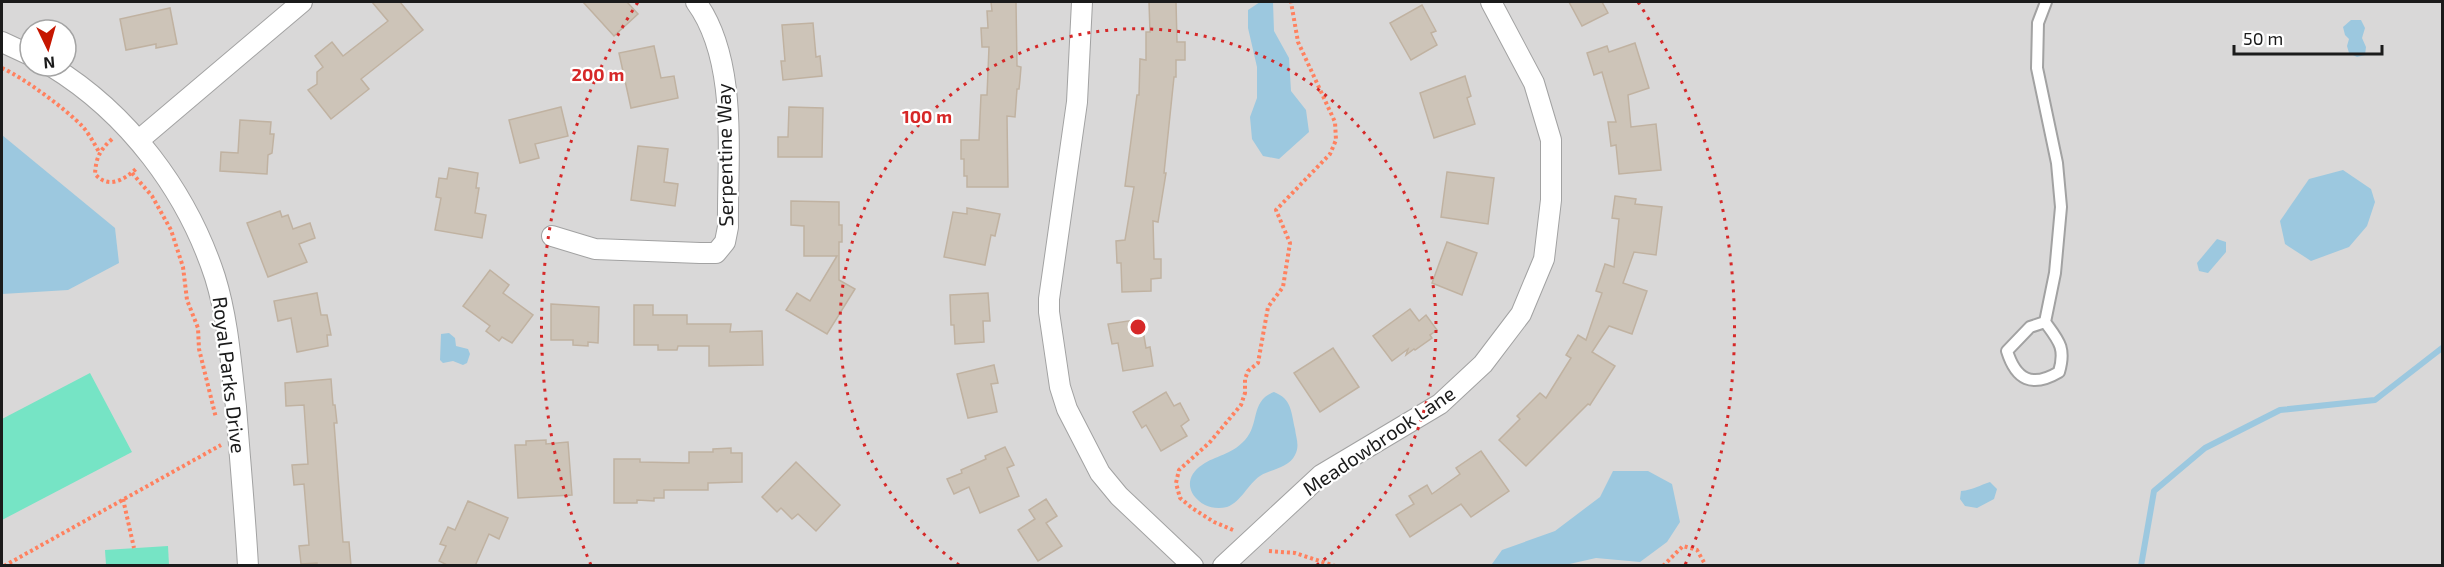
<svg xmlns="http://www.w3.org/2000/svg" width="2444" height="567" viewBox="0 0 2444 567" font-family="'Exo 2',sans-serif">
	<rect width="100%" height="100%" fill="#eeeadf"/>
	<path fill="#d9d8d8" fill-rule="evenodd" d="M2 2H2442V565H2ZM30 30H66V66H30Z"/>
	<g fill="#76e4c5">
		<polygon points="90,373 132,452 2,520 2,419"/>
		<polygon points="168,546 169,565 106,565 105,550"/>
	</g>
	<g fill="#9cc8df">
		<polygon points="1260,2 1273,2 1274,31 1289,58 1291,91 1306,110 1309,132 1279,159 1263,156 1252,139 1250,117 1257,98 1257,67 1248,28 1248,10"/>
		<polygon points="2351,20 2361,20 2365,28 2362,38 2366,47 2365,55 2357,57 2349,53 2347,46 2349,39 2345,35 2343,27"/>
		<polygon points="2,135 115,228 119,263 68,290 2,294"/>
		<polygon points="2343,170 2371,189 2375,202 2367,226 2349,247 2311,261 2285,244 2280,221 2309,179"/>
		<polygon points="2217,239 2226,242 2226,252 2208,273 2199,271 2197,263"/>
		<polygon points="449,333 455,338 456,346 468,349 470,354 467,363 463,365 453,361 443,363 440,360 441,334"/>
		<path d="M1274 392C1292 399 1291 412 1295 429 1296 438 1300 446 1295 455 1289 468 1271 469 1260 476 1248 484 1241 502 1227 507 1219 509 1211 508 1205 505 1187 495 1184 477 1202 465 1216 455 1230 456 1245 440 1260 424 1250 401 1274 392Z"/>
		<polygon points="1613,471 1648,471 1672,484 1680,522 1667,542 1640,562 1596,558 1565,565 1492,564 1502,550 1555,531 1600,497"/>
		<path d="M1990 482 1997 489 1994 499 1977 508 1965 506 1960 499 1961 491C1973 490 1980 485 1990 482Z"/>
	</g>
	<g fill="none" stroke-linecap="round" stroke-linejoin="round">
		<polyline stroke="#9cc8df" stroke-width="6" points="2141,566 2154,491 2205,448 2280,410 2375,400 2442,348"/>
	</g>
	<g fill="#cdc4b8" stroke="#c0b2a1" stroke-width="1.5">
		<polygon points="372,2 400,2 423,30 361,79 369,89 331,119 308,90 317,84 317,72 323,67 315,56 332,42 343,56 388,21"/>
		<polygon points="583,2 627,2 638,14 614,36"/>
		<polygon points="991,2 1016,2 1017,66 1021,67 1020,79 1019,89 1017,89 1015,117 1007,116 1008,187 967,187 967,176 964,176 964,159 961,159 961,140 979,140 981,95 987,95 989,47 982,47 981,28 988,28 987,11 992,11"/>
		<polygon points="1149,2 1176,2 1177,42 1185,42 1185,60 1176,60 1176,77 1174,77 1164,173 1166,173 1158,222 1153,221 1154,259 1161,259 1161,278 1151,279 1151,291 1122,292 1121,263 1117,263 1116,241 1125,240 1134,187 1125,186 1137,95 1139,95 1140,59 1146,60 1146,32 1150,32"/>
		<polygon points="1569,2 1602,2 1608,13 1582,26"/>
		<polygon points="1422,5 1436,31 1431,33 1437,45 1411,60 1390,23"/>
		<polygon points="170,8 177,44 156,48 156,44 126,50 120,19"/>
		<polygon points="813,23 816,57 820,56 822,76 783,80 781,61 785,61 782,25"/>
		<polygon points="1635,43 1649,88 1628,95 1631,127 1656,124 1661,170 1619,174 1616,145 1611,146 1608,122 1616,122 1602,72 1594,75 1587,53 1607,46 1609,52"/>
		<polygon points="654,46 661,78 674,76 678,98 631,108 619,53"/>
		<polygon points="1465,76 1471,96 1467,98 1475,124 1434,138 1420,93"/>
		<polygon points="561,107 568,136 535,144 539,158 520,163 509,120"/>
		<polygon points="789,107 823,108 822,157 778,157 778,137 788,137"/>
		<polygon points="240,120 271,122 270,134 274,134 272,153 268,155 267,174 220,171 221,152 238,153"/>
		<polygon points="638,146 668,149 664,182 678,184 675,206 631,200"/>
		<polygon points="449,168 478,173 476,188 479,188 475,213 486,215 482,238 435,230 441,198 436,197 439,178 447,179"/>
		<polygon points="1447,172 1494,178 1488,224 1441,217"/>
		<polygon points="1615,196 1636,199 1635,204 1662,207 1656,255 1634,252 1623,283 1647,291 1632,334 1609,326 1592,352 1615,366 1590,405 1588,404 1526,466 1499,440 1520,419 1517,416 1540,393 1546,398 1571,358 1566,355 1578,335 1586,340 1602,293 1596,291 1605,264 1614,267 1619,219 1612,218"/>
		<polygon points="791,201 839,202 839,225 842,225 842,242 839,242 839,280 855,289 827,334 786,310 797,293 810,301 837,256 804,256 804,226 791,225"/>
		<polygon points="967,208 1000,214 995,236 991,235 985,265 944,257 953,212 967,214"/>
		<polygon points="280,211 282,217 288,215 293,229 310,223 315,238 299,244 307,262 268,277 247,223"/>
		<polygon points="1447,242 1477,253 1462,295 1432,283"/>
		<polygon points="490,270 509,285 503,293 533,315 512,343 502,337 499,341 486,331 490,326 463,306"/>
		<polygon points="317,293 321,315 327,315 331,335 327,335 328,346 297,352 291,318 278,321 274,301"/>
		<polygon points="988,293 990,321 983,321 984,342 955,344 954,325 951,325 950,295"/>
		<polygon points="551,304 599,307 598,343 588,342 588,346 573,345 573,340 551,340"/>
		<polygon points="634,305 653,305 653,315 687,315 687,324 731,324 730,332 762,331 763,365 709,366 709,346 678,346 677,350 658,350 658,345 634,345"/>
		<polygon points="1410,309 1419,321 1426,315 1437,330 1430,335 1432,338 1415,350 1414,349 1406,355 1408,349 1392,361 1373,336"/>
		<polygon points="1141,319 1146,348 1150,347 1153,366 1123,371 1118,343 1112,344 1108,324"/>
		<polygon points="1333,348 1359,387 1320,412 1294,373"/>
		<polygon points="994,365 998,383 991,384 997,412 968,418 957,374"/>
		<polygon points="331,379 333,405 335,405 337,423 334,423 343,542 349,542 351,566 317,566 317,563 301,564 299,546 309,545 304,484 294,485 292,465 308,464 304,405 286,406 285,383"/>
		<polygon points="1166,392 1174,406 1180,403 1189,420 1181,426 1187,436 1161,451 1146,425 1142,428 1133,412"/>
		<polygon points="546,440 546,444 568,442 572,495 518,498 515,445 526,445 526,441"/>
		<polygon points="1005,447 1014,465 1007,468 1019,496 980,513 969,487 954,494 947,479 962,473 961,470 986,459 985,456"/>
		<polygon points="731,448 731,453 742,453 742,482 708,483 708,490 664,490 664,498 654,498 654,501 637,500 637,503 614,503 614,459 640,459 640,462 689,463 689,452 713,452 713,449"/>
		<polygon points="1481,451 1509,491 1471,517 1461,504 1410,537 1396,515 1414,504 1409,496 1427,485 1432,494 1460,474 1456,468"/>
		<polygon points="796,462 840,505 816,531 798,514 792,519 781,508 777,512 762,497"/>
		<polygon points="1046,499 1057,516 1046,523 1062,546 1038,561 1018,530 1035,519 1029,510"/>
		<polygon points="468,501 508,518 499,539 489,534 475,566 449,566 439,561 446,546 440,544 448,527 455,530"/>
	</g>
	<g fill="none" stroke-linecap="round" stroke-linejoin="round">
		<defs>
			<path id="lane" d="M2045 322 2030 327 2007 351C2016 380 2032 388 2059 372 2066 348 2059 341 2045 322L2055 273 2061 207 2057 163 2037 68 2038 23 2046 2"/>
			<g id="street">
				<polyline points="1082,2 1077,102 1049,299 1049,312 1060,387 1067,409 1100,473 1119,496 1193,566"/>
				<polyline points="2,42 30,55"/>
				<path d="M51 66C128 113 187 191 215 277 228 319 231 363 236 407 240 460 245 513 248 566"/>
				<polyline points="139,140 302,2"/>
				<path d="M552 236 595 249 700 253H716L725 242 728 227C727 157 739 61 696 2"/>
				<polyline points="1223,566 1321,475 1440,404 1483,364 1521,314 1544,259 1551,200 1551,140 1534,83 1491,2"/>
			</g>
		</defs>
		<use href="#lane" stroke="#a2a2a2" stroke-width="14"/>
		<use href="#street" stroke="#a2a2a2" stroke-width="22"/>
		<g stroke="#ff815f" stroke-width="4" stroke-dasharray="3 3" stroke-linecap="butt">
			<path d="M2 68C24 78 66 109 83 127 89 134 94 143 99 152"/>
			<path d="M112 139C100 150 96 157 95 174 109 190 125 179 137 168"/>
			<polyline points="132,173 152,196 171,230 183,267 187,300 198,328 199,349 216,418"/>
			<polyline points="123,499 134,548"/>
			<polyline points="1233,530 1214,522 1192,508 1180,498 1176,483 1179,470 1210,442 1241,405 1245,393 1245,379 1248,371 1258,363 1268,307 1283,287 1290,243 1276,210 1330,154 1336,140 1335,122 1298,42 1291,2"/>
			<polyline points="1269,551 1295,553 1335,566"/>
			<polyline points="4,566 221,445"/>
			<polyline points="1663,566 1683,546 1697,550 1706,566"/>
		</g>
		<use href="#lane" stroke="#fff" stroke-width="10"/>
		<use href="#street" stroke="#fff" stroke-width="20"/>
	</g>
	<g fill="none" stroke="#d62828" stroke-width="3" stroke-dasharray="3 6">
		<path d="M959 565A298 298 0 1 1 1317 565"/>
		<path d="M591 565A596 596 0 0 1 638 2M1638 2A596 596 0 0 1 1685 565"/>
	</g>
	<g text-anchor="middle" stroke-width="4.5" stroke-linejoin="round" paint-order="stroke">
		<g font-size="20" fill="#1b1b1b" stroke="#fff">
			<text transform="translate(725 155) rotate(-91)" y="7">Serpentine Way</text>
			<text transform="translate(229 375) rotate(83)" y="7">Royal Parks Drive</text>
			<text transform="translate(1379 441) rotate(-34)" y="7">Meadowbrook Lane</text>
		</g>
	</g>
	<circle cx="1138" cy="327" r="9" fill="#d62828" stroke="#fff" stroke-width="3"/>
	<g font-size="18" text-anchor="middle" font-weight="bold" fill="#d62828" stroke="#fff" stroke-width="4.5" stroke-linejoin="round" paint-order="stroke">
		<text x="598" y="81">200 m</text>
		<text x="927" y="123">100 m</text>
	</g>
	<rect width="2444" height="567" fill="none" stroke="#1b1b1b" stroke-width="6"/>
	<g transform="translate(48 48) rotate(175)"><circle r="28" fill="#ffffff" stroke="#a4a4a4" stroke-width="1.5"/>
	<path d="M0-4.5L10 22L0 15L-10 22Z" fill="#c61600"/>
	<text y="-9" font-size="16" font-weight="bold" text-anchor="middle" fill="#1b1b1b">N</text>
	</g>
	<path d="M2234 45v9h148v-9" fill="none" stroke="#1b1b1b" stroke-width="3"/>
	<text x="2243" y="45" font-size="18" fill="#1b1b1b" stroke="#ffffff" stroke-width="4.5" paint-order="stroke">50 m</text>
</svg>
